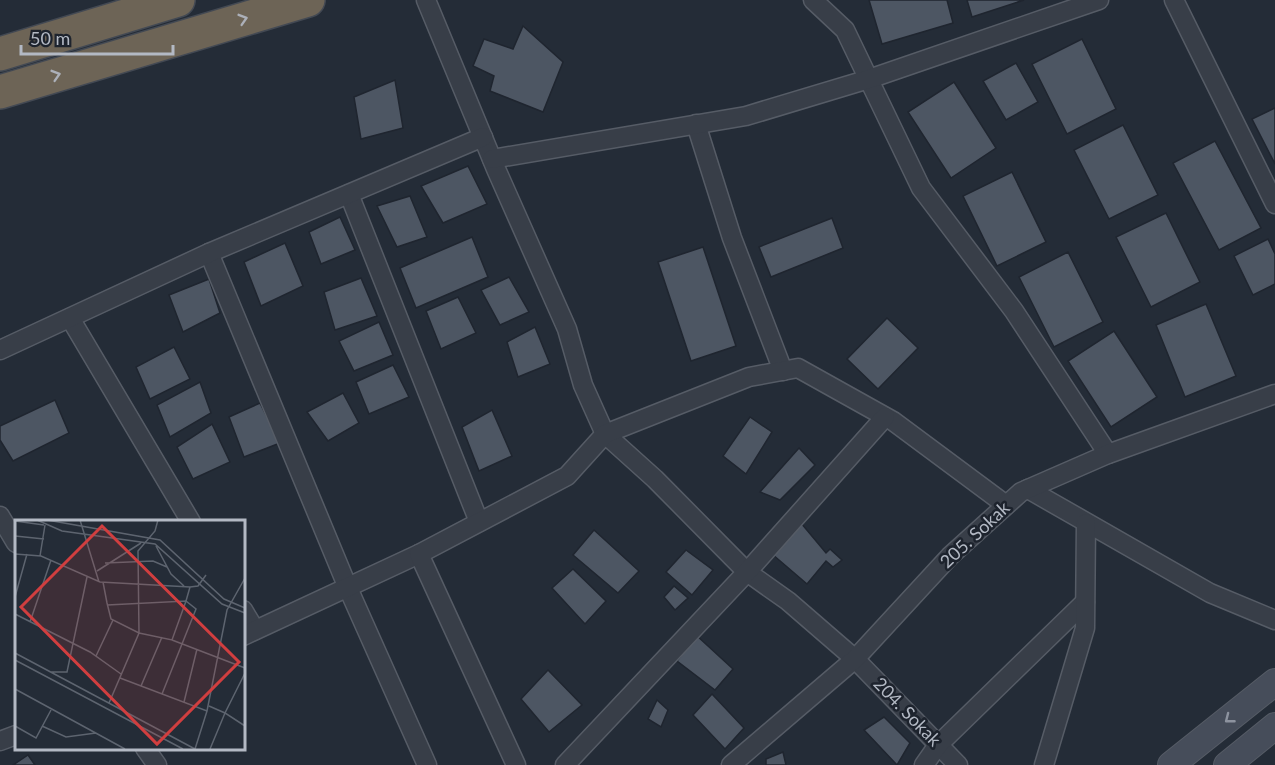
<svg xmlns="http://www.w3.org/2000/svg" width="1275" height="765" viewBox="0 0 1275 765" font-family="Lato,sans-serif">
	<rect width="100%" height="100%" fill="#242c37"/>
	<g fill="#4d5663" stroke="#1f252f" stroke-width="1.5">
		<polygon points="869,0 947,0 953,23 882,44"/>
		<polygon points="967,0 1024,0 972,17"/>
		<polygon points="523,26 563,62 543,112 490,91 494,76 473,66 484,39 513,49"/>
		<polygon points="1082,39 1116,109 1067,134 1032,64"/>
		<polygon points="1016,63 1038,102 1006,120 983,81"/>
		<polygon points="395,80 403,128 361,139 354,97"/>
		<polygon points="954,82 996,148 951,178 908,112"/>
		<polygon points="1275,108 1275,164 1252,119"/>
		<polygon points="1123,125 1158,195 1109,219 1074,150"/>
		<polygon points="1215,141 1261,228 1219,250 1173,163"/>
		<polygon points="468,166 487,204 443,223 421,186"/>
		<polygon points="1012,172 1046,242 997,266 963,196"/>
		<polygon points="410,196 427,237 397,247 377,206"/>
		<polygon points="1166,213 1200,282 1151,307 1116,237"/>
		<polygon points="340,217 355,250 321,264 309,232"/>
		<polygon points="832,218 843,248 771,277 759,247"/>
		<polygon points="472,237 488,277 416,308 400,268"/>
		<polygon points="1268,239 1275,254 1275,284 1253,295 1234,256"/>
		<polygon points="285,243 303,286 261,306 244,262"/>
		<polygon points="703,247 736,346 691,361 658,262"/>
		<polygon points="1068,252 1103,322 1054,347 1019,277"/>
		<polygon points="509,277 529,312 500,325 481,290"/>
		<polygon points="361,278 377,316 335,330 324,292"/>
		<polygon points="209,279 220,313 183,332 169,295"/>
		<polygon points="458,297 476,333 441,349 426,311"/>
		<polygon points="1206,304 1236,376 1185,397 1156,325"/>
		<polygon points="887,318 918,348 878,389 847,359"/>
		<polygon points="379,322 393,355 354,371 339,341"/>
		<polygon points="535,327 550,364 518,377 507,342"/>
		<polygon points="1114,331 1157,397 1111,427 1068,361"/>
		<polygon points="174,347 190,379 150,399 136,367"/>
		<polygon points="393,365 409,397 369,414 356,382"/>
		<polygon points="200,382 211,413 170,437 157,405"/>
		<polygon points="343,393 359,423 328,441 307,412"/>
		<polygon points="55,400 69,433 13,461 0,440 0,426"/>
		<polygon points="260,403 280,443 244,457 229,417"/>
		<polygon points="492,410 512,456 479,471 462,427"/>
		<polygon points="750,417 772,432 746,474 723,456"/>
		<polygon points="212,424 230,462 193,479 177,447"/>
		<polygon points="799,448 815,465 780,500 760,492"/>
		<polygon points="801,523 826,553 830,549 842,560 833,567 826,561 807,584 772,554"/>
		<polygon points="594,530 639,571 618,593 573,555"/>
		<polygon points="686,550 713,570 692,595 666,572"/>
		<polygon points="573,569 606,601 585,624 552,588"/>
		<polygon points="674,586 688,598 675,610 664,597"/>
		<polygon points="696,635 733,669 715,690 677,661"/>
		<polygon points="548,670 582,705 549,732 521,699"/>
		<polygon points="712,694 744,728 725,749 693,715"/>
		<polygon points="657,700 668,710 661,727 648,719"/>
		<polygon points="884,717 910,743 897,765 864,730"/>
		<polygon points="783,752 786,765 766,765 766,759"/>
		<polygon points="28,755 35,765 13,765"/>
	</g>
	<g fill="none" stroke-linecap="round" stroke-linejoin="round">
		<defs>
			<g id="street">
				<polyline points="426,0 496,169 567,329 583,385 605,434 655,479 747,572 788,601 855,659 958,765"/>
				<polyline points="813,0 845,30 921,188 1014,311 1108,454"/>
				<polyline points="1174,0 1275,204"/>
				<polyline points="696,124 732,238 783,371"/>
				<polyline points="492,159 746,116 869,79 1099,0"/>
				<polyline points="349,194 479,522"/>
				<polyline points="209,253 348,588 427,765"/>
				<polyline points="70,318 191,522"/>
				<polyline points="0,350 209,253 483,137"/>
				<polyline points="1028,489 1210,593 1275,620"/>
				<polyline points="0,516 16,543"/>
				<polyline points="243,610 255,630"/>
				<polyline points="243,636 419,554"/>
				<polyline points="0,741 16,735"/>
				<polyline points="145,748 157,765"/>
				<polyline points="516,765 419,554 567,476 605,434 749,377 798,368 893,421 1006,505"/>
				<polyline points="565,765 747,572 885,417"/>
				<polyline points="731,765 855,659 950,556 1021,492 1108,454 1275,394"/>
				<polyline points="924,765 938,745 1085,602"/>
				<polyline points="1044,765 1085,628 1086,523"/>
			</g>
			<g id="secondary">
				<polyline points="1171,765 1275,682"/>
				<polyline points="1227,765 1275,726"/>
			</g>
			<g id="highway">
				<polyline points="0,54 178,0"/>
				<polyline points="0,92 308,0"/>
			</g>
		</defs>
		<use href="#street" stroke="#565c66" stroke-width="21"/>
		<use href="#secondary" stroke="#565c66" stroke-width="28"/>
		<use href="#highway" stroke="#434953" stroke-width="36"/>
		<use href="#street" stroke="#383e48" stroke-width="18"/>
		<use href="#secondary" stroke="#464d5a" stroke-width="26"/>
		<use href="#highway" stroke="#6d6456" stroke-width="33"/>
	</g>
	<defs><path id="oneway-chevron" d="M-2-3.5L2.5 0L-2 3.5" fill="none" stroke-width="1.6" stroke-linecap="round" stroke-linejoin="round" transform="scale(1.5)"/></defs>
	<g stroke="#acb0b9">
		<use href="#oneway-chevron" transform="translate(243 19) rotate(-17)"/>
		<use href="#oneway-chevron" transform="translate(56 75) rotate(-17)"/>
	</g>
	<use stroke="#8d939f" href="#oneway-chevron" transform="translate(1229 719) rotate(142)"/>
	<g text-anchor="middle" stroke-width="5" stroke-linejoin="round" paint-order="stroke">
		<g font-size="18" fill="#b3b9c4" stroke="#1d232d">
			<text transform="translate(975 535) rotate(-43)" y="6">205. Sokak</text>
			<text transform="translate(907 712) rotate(46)" y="6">204. Sokak</text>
		</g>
	</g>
	<g transform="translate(15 520)">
		<rect width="230" height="230" fill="#242c37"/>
		<path fill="none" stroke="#5d646f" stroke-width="1.5" d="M22 0 47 11 140 24 207 84 230 93M32 0 145 20 209 79 230 88M65 0 84 62M0 1 29 5M0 16 29 19M141 26 156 54 169 66M0 34 26 36 85 62 175 67 183 66 191 55M25 36 30 5M90 43 138 41 152 47M82 51 126 23M88 62 92 83 96 99 124 113 157 120 171 81 92 85M0 77 12 34M0 94 75 132 106 154M15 102 36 40M157 120 230 148M0 133 180 229M81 136 98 100M0 140 168 229M35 152H52L72 57M230 153 210 193 230 206M105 158 192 191 212 90 230 58M126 166 147 117M0 169 110 229M147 174 181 89 171 81 175 67M169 182 182 129M94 183 124 113 123 31 140 11 143 0M194 186 210 193 195 229M0 206 21 218 36 190M27 206 51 217 81 213M180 229 192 191"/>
		<path fill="#d13e3f" fill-opacity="0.15" stroke="#d13e3f" stroke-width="3" d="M87 6 224 142 142 224 6 87Z"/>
		<rect width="230" height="230" fill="none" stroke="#b3b9c4" stroke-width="3"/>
	</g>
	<path d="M21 45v9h152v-9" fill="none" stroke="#b3b9c4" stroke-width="3"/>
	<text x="30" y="45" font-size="18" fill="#b3b9c4" stroke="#1d232d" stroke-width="4.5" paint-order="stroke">50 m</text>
</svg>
